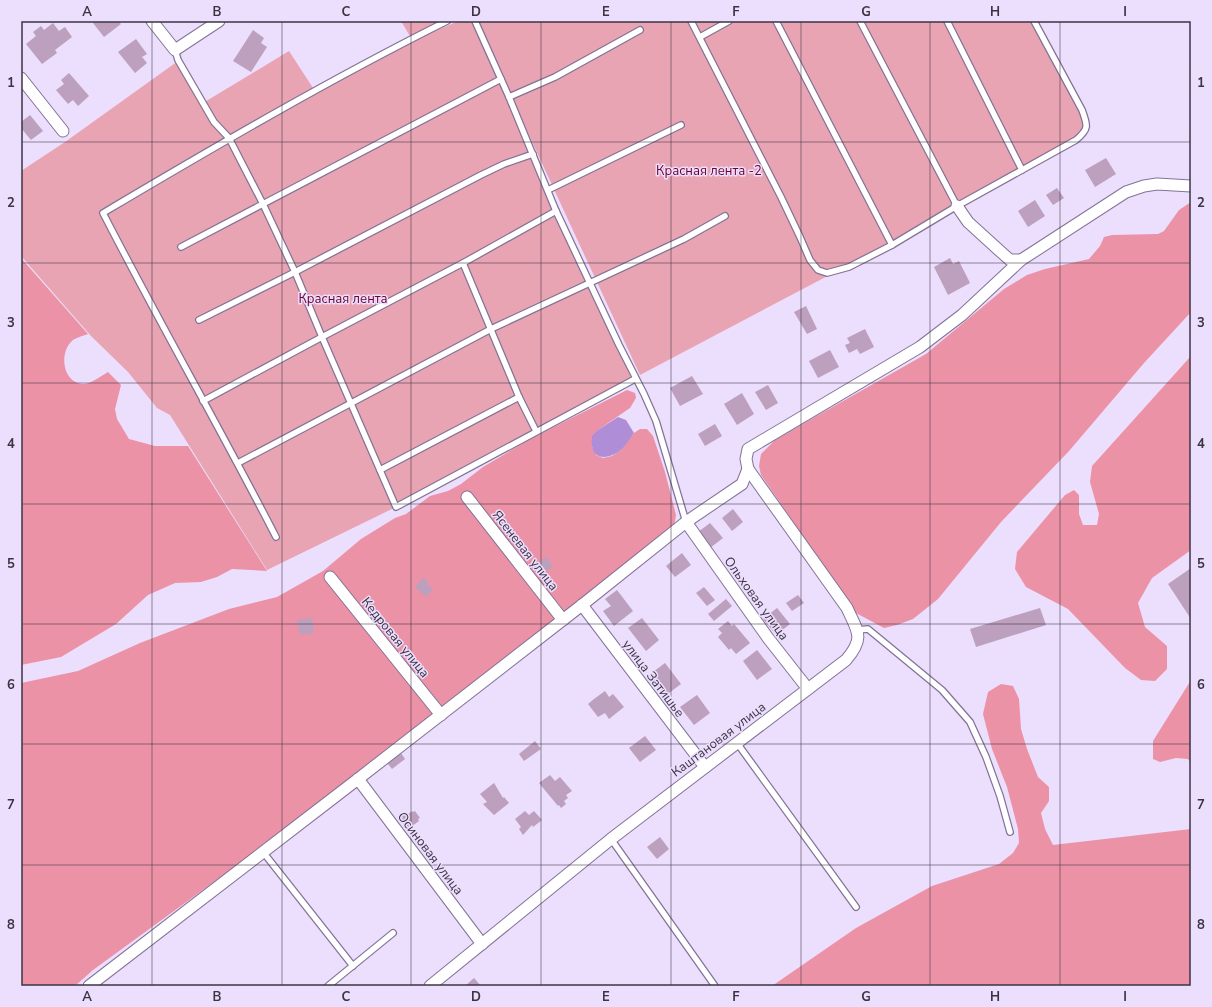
<svg xmlns="http://www.w3.org/2000/svg" width="1212" height="1007" viewBox="0 0 1212 1007" font-family="'Nunito Sans',sans-serif">
	<rect width="100%" height="100%" fill="#ecdefd"/>
	<g fill="#e9a4b3">
		<polygon points="401,21 454,21 411,38"/>
		<polygon points="459,21 474,21 528,148 634,378 396,507 267,570 170,415 157,408 128,372 91,336 21,256 21,171 65,142 178,61 203,103 289,51 315,91 413,40"/>
		<polygon points="476,21 1034,21 1082,110 1085,132 892,245 837,271 640,375"/>
	</g>
	<g fill="#eb92a6">
		<polygon points="1191,202 1191,312 1144,363 1069,451 1001,522 938,599 913,619 897,625 884,628 856,613 761,475 759,466 761,454 774,441 815,417 926,354 1004,289 1027,275 1045,269 1089,259 1100,246 1104,237 1112,235 1158,234 1164,231 1179,210"/>
		<path d="M21 258 88 334C83 336 74 338 71 342 59 354 63 383 83 384 91 384 101 376 108 372L121 385 115 409 117 419 129 439 155 446H188L267 571 232 569 217 577 201 582 175 583 148 595 116 624 61 657 21 665Z"/>
		<polygon points="1191,356 1191,550 1152,578 1138,603 1145,627 1167,646 1167,669 1155,681 1141,680 1125,668 1068,609 1026,587 1015,569 1017,552 1065,495 1074,490 1079,495 1079,514 1083,525 1097,525 1099,514 1090,482 1092,466"/>
		<polygon points="627,390 635,393 636,398 630,408 598,430 592,447 596,455 603,458 612,456 621,450 634,433 640,429 647,429 653,436 665,472 676,515 674,527 549,626 266,844 93,970 75,986 21,986 21,683 78,671 140,643 229,609 277,597 323,571 361,539 395,518 406,514 430,496 448,491 461,484 483,467 530,439"/>
		<polygon points="1191,680 1191,763 1188,759 1176,758 1160,762 1153,759 1153,741"/>
		<polygon points="1001,684 1013,686 1019,699 1021,729 1027,749 1038,777 1049,787 1049,801 1041,813 1045,829 1053,845 1191,829 1191,986 772,986 856,928 932,886 999,864 1013,853 1019,843 1018,829 1007,787 992,749 983,714 988,692"/>
	</g>
	<path fill="#b08ed7" d="M618 417 626 420 634 433C630 438 627 444 622 449 614 457 594 463 592 446 591 443 592 439 592 436L598 430Z"/>
	<g fill="#bd9fbe">
		<polygon points="95,21 118,21 121,24 104,37 93,23"/>
		<polygon points="53,23 59,31 65,27 72,37 55,50 57,53 42,64 26,44 36,36 33,32 41,26 44,30"/>
		<polygon points="253,30 264,38 261,43 267,47 251,72 233,61"/>
		<polygon points="136,39 147,54 142,57 147,63 135,73 118,52"/>
		<polygon points="69,73 89,96 78,106 73,100 68,104 56,90 64,84 61,80"/>
		<polygon points="30,115 43,131 31,140 21,128 21,122"/>
		<polygon points="1106,158 1116,174 1095,187 1085,170"/>
		<polygon points="1057,188 1064,198 1053,205 1046,195"/>
		<polygon points="1035,200 1045,216 1028,227 1018,211"/>
		<polygon points="950,258 953,264 959,261 970,283 948,295 934,267"/>
		<polygon points="806,306 817,329 807,334 794,312"/>
		<polygon points="865,329 874,347 860,354 857,349 849,353 845,345 850,343 847,338"/>
		<polygon points="830,350 839,367 818,378 809,361"/>
		<polygon points="692,376 703,394 680,406 670,388"/>
		<polygon points="768,385 778,403 766,410 755,392"/>
		<polygon points="742,393 754,414 737,425 724,404"/>
		<polygon points="715,424 722,436 705,446 698,434"/>
		<polygon points="733,509 743,522 732,531 722,518"/>
		<polygon points="710,523 723,538 710,548 698,532"/>
		<polygon points="682,553 691,565 675,577 666,566"/>
		<polygon points="546,557 553,566 542,575 534,566"/>
		<polygon points="1191,568 1191,619 1168,584"/>
		<polygon points="424,577 428,582 427,584 433,589 426,597 415,587"/>
		<polygon points="704,587 715,600 707,606 696,593"/>
		<polygon points="617,590 633,611 614,626 603,611 611,606 605,599"/>
		<polygon points="798,595 804,603 792,611 786,603"/>
		<polygon points="726,599 732,606 714,621 708,614"/>
		<polygon points="777,608 790,624 776,635 763,619"/>
		<polygon points="1040,608 1046,625 976,647 970,629"/>
		<polygon points="312,618 314,633 300,635 297,620"/>
		<polygon points="642,618 659,640 646,651 628,628"/>
		<polygon points="728,621 732,626 734,624 750,643 736,654 731,648 729,650 718,637 722,633 718,629"/>
		<polygon points="757,650 772,669 757,680 743,661"/>
		<polygon points="665,663 681,684 665,696 649,675"/>
		<polygon points="605,691 609,697 613,694 624,707 609,719 605,713 598,717 588,704 594,699"/>
		<polygon points="697,695 710,713 694,725 680,707"/>
		<polygon points="645,736 656,750 640,762 629,748"/>
		<polygon points="535,741 541,749 524,761 519,754"/>
		<polygon points="396,750 400,755 401,753 405,759 392,769 384,759"/>
		<polygon points="550,775 555,781 560,777 572,791 566,795 568,798 564,801 566,804 561,808 559,805 558,806 539,783"/>
		<polygon points="494,783 503,798 504,797 509,803 494,815 483,804 487,802 480,794"/>
		<polygon points="412,811 413,812 415,811 420,818 418,819 419,821 408,829 400,820 403,818 401,816 404,814 406,816"/>
		<polygon points="525,811 529,815 534,811 542,820 533,827 532,825 523,835 519,829 521,827 515,819"/>
		<polygon points="660,837 669,849 657,859 647,847"/>
		<polygon points="474,978 481,986 465,986"/>
	</g>
	<g fill="none" stroke-linecap="round" stroke-linejoin="round">
		<defs>
			<g id="service">
				<polyline points="475,21 509,97 556,211 619,345 644,394 656,421 686,522"/>
				<path d="M691 21 781 197 800 237 810 260 818 270 827 273 849 267 892 245 957 206 1076 140C1089 129 1088 126 1082 110L1034 21"/>
				<polyline points="776,21 892,245"/>
				<polyline points="860,21 957,206"/>
				<polyline points="947,21 1022,170"/>
				<polyline points="700,37 729,21"/>
				<polyline points="175,50 178,60 214,122 229,138 263,204 295,272 322,337 396,507 635,379"/>
				<polyline points="509,97 555,77 640,30"/>
				<polyline points="548,190 681,125"/>
				<polyline points="181,247 501,79"/>
				<polyline points="463,263 519,397 536,431"/>
				<polyline points="199,320 295,272 481,175 504,164 533,154"/>
				<polyline points="203,401 322,337 463,263 556,211"/>
				<polyline points="238,463 491,329 684,239 725,216"/>
				<polyline points="380,470 519,397"/>
				<path d="M276 537C220 428 159 322 103 213 216 146 329 80 447 21"/>
				<polyline points="857,630 868,629 942,690 970,722 986,757 1000,796 1010,832"/>
				<polyline points="737,743 856,907"/>
				<polyline points="611,839 715,986"/>
				<polyline points="263,852 353,966"/>
				<polyline points="328,986 393,933"/>
			</g>
			<g id="minor">
				<polyline points="152,21 175,50 219,21"/>
				<polyline points="21,78 63,131"/>
				<polyline points="957,206 968,222 1001,252 1010,260 1021,260"/>
				<polyline points="467,497 563,620"/>
				<polyline points="686,522 768,638 808,689"/>
				<polyline points="330,577 441,715"/>
				<polyline points="582,605 705,767"/>
				<polyline points="358,779 482,944"/>
				<polyline points="89,986 358,779 582,605 686,522 742,484 748,469 746,459 748,449 920,347 962,315 1021,260 1126,192 1144,186 1157,184 1191,186"/>
				<path d="M430 986 611 839 846 660C865 638 858 632 847 608L748 469"/>
			</g>
		</defs>
		<use href="#service" stroke="#837396" stroke-width="8"/>
		<use href="#minor" stroke="#837396" stroke-width="13"/>
		<use href="#service" stroke="#fff" stroke-width="5.5"/>
		<use href="#minor" stroke="#fff" stroke-width="11"/>
	</g>
	<path fill="none" stroke="#3b3443" stroke-width="1" stroke-opacity="0.55" d="M152 21V986M282 21V986M411 21V986M541 21V986M671 21V986M801 21V986M930 21V986M1060 21V986M21 142H1191M21 263H1191M21 383H1191M21 504H1191M21 624H1191M21 744H1191M21 865H1191"/>
	<g text-anchor="middle" stroke-width="3" stroke-linejoin="round" paint-order="stroke">
		<g font-size="13" fill="#6e002e" stroke="#ecdefd">
			<text x="709" y="175">Красная лента -2</text>
			<text x="343" y="303">Красная лента</text>
		</g>
		<g font-size="13" fill="#3b3443" stroke="#ecdefd">
			<text transform="translate(526 550) rotate(52)" y="5">Ясеневая улица</text>
			<text transform="translate(757 598) rotate(54)" y="5">Ольховая улица</text>
			<text transform="translate(396 637) rotate(51)" y="5">Кедровая улица</text>
			<text transform="translate(654 678) rotate(53)" y="5">улица Затишье</text>
			<text transform="translate(718 739) rotate(-37)" y="5">Каштановая улица</text>
			<text transform="translate(431 853) rotate(53)" y="5">Осиновая улица</text>
		</g>
	</g>
	<rect width="1212" height="1007" fill="none" stroke="#ecdefd" stroke-width="44"/>
	<rect x="22" y="22" width="1168" height="963" fill="none" stroke="#3b3443" stroke-width="1.5"/>
	<g font-size="13" text-anchor="middle" font-weight="bold" fill="#3b3443">
		<text x="87" y="16">A</text>
		<text x="217" y="16">B</text>
		<text x="346" y="16">C</text>
		<text x="476" y="16">D</text>
		<text x="606" y="16">E</text>
		<text x="736" y="16">F</text>
		<text x="866" y="16">G</text>
		<text x="995" y="16">H</text>
		<text x="1125" y="16">I</text>
		<text x="11" y="87">1</text>
		<text x="1201" y="87">1</text>
		<text x="11" y="207">2</text>
		<text x="1201" y="207">2</text>
		<text x="11" y="327">3</text>
		<text x="1201" y="327">3</text>
		<text x="11" y="448">4</text>
		<text x="1201" y="448">4</text>
		<text x="11" y="568">5</text>
		<text x="1201" y="568">5</text>
		<text x="11" y="689">6</text>
		<text x="1201" y="689">6</text>
		<text x="11" y="809">7</text>
		<text x="1201" y="809">7</text>
		<text x="11" y="929">8</text>
		<text x="1201" y="929">8</text>
		<text x="87" y="1001">A</text>
		<text x="217" y="1001">B</text>
		<text x="346" y="1001">C</text>
		<text x="476" y="1001">D</text>
		<text x="606" y="1001">E</text>
		<text x="736" y="1001">F</text>
		<text x="866" y="1001">G</text>
		<text x="995" y="1001">H</text>
		<text x="1125" y="1001">I</text>
	</g>
</svg>
